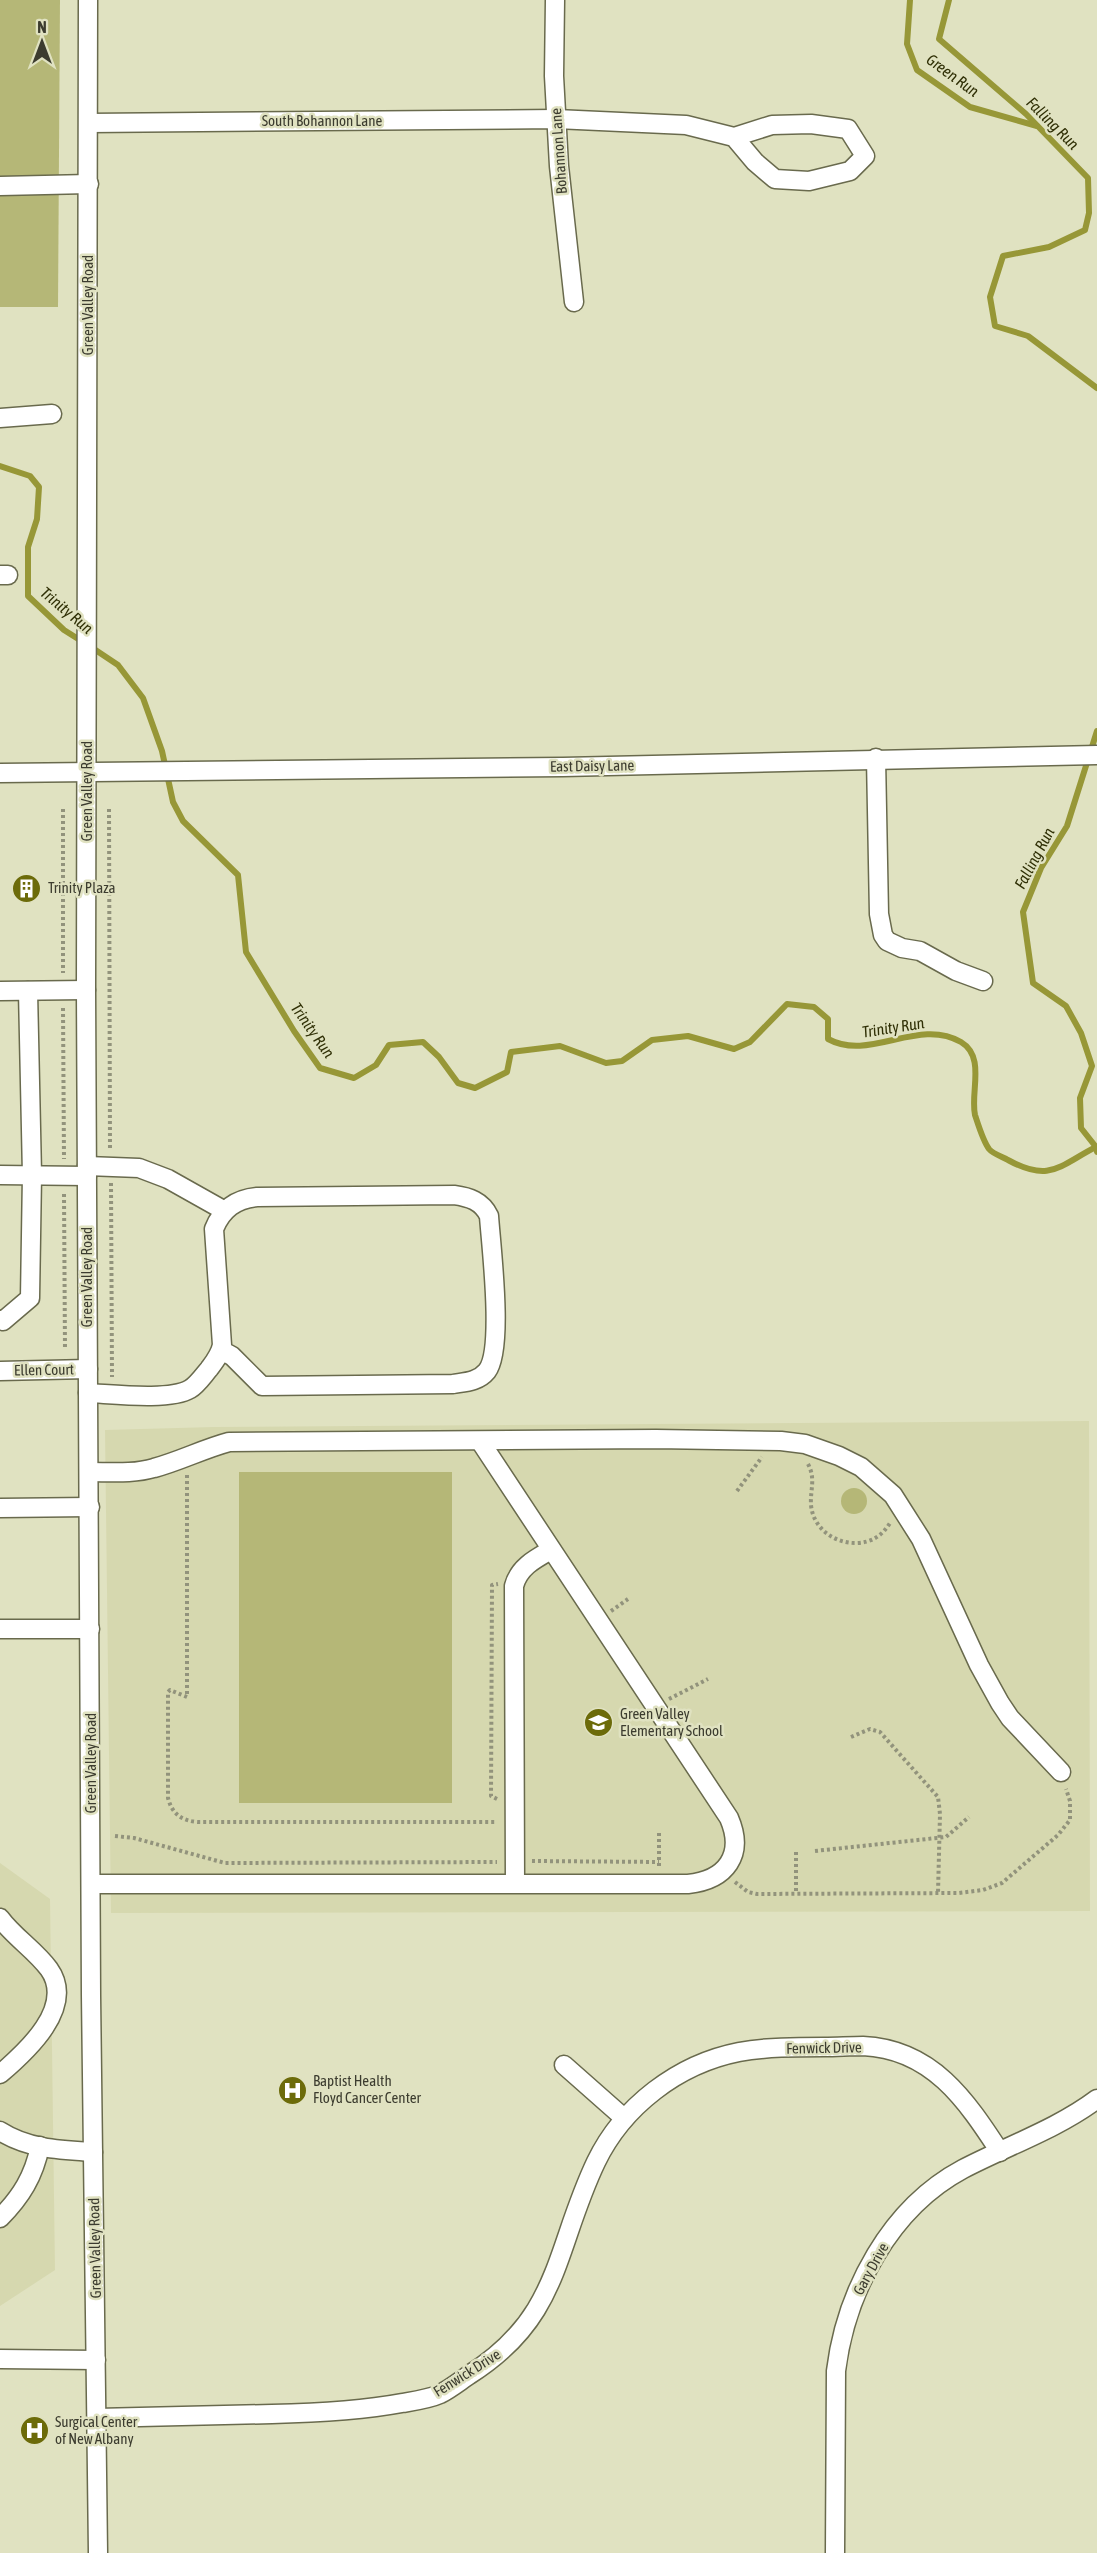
<svg xmlns="http://www.w3.org/2000/svg" width="1097" height="2553" viewBox="0 0 1097 2553" font-family="'Asap Condensed',sans-serif">
	<rect width="100%" height="100%" fill="#e0e2c1"/>
	<g fill="#d6d8af">
		<polygon points="1089,1421 1090,1911 111,1913 105,1430 214,1427"/>
		<polygon points="0,1863 50,1899 55,2270 0,2306"/>
	</g>
	<g fill="#b5b777">
		<polygon points="0,0 60,0 58,307 0,307"/>
		<rect x="239" y="1472" width="213" height="331"/>
		<circle cx="854" cy="1501" r="13"/>
	</g>
	<g fill="none" stroke-linecap="round" stroke-linejoin="round">
		<g stroke="#979737" stroke-width="6">
			<polyline points="910,0 907,44 917,70 970,107 1037,126"/>
			<polyline points="949,0 939,39 1026,114 1088,178 1089,213 1085,230 1049,247 1003,256 990,297 995,326 1028,336 1097,388"/>
			<polyline points="0,466 30,476 39,487 37,519 28,547 28,596 64,630 83,642"/>
			<path d="M91 647 118 665 143 698 162 751 173 802 183 821 238 875 246 952 294 1031 320 1068 354 1078 376 1065 389 1045 423 1042 439 1057 458 1083 475 1088 507 1072 511 1052 560 1046 606 1063 622 1061 652 1040 688 1036 734 1049 750 1042 787 1004 814 1007 828 1019V1039C870 1062 918 1017 961 1042 986 1057 970 1092 975 1115 978 1124 983 1141 989 1149 993 1154 1003 1157 1008 1160 1050 1183 1059 1166 1096 1147"/>
			<polyline points="1097,731 1067,826 1041,868 1023,912 1033,983 1066,1006 1081,1033 1092,1066 1080,1098 1081,1128 1096,1147 1097,1152"/>
		</g>
		<defs>
			<g id="minor">
				<polyline points="88,0 86,990 91,1995 98,2553"/>
				<polyline points="555,0 554,76 559,166 574,302"/>
				<polyline points="89,123 556,119 686,125 734,137 755,162 775,179 809,181 850,171 865,156 848,129 811,124 772,125 734,137"/>
				<polyline points="0,186 89,184"/>
				<polyline points="0,418 52,414"/>
				<polyline points="0,575 8,575"/>
				<polyline points="876,758 879,914 883,935 887,941 902,948 920,951 956,971 983,981"/>
				<polyline points="0,773 563,767 1097,755"/>
				<polyline points="0,991 86,990"/>
				<polyline points="87,1166 139,1168 168,1179 225,1211"/>
				<polyline points="0,1175 87,1176"/>
				<polyline points="0,1320 3,1321 30,1298 32,1175 28,991"/>
				<polyline points="0,1371 88,1369"/>
				<path d="M88 1393C112 1394 170 1401 190 1389 197 1385 203 1376 209 1369 215 1361 220 1355 222 1345L214 1229C222 1209 236 1199 257 1197L454 1195C469 1197 482 1201 489 1216 491 1246 504 1349 487 1371 478 1382 465 1382 453 1384L262 1386 232 1356 221 1350"/>
				<path d="M89 1472C111 1472 134 1474 154 1468 180 1461 203 1449 229 1442L656 1439 781 1441 805 1444 839 1456 861 1467 893 1495 921 1539 979 1665 1000 1703 1010 1718 1061 1772"/>
				<polyline points="0,1508 90,1507"/>
				<polyline points="0,1629 90,1629"/>
				<path d="M515 1883 514 1586C519 1567 535 1559 551 1550"/>
				<path d="M91 1884H688C726 1880 745 1855 729 1818L480 1441"/>
				<path d="M0 1918C14 1937 35 1950 49 1969 76 2007 26 2052 0 2074"/>
				<polyline points="564,2065 624,2118"/>
				<path d="M0 2131C28 2149 61 2150 93 2152"/>
				<path d="M0 2218C21 2197 34 2176 40 2146"/>
				<polyline points="0,2359 96,2360"/>
				<path d="M97 2418C156 2417 214 2415 272 2414 316 2413 359 2411 402 2403 414 2401 429 2399 440 2394 450 2389 460 2381 469 2375 561 2317 554 2250 596 2162 623 2106 678 2064 739 2052 766 2047 796 2047 824 2047 837 2047 850 2046 863 2046 932 2049 966 2100 1000 2152"/>
				<path d="M835 2553 836 2371C846 2291 890 2208 963 2169 1007 2146 1057 2129 1097 2099"/>
			</g>
		</defs>
		<use href="#minor" stroke="#696a4d" stroke-width="21"/>
		<g stroke="#92937c" stroke-width="4" stroke-dasharray="3 3" stroke-linecap="butt">
			<polyline points="63,809 63,973"/>
			<polyline points="109,809 110,1149"/>
			<polyline points="63,1008 64,1159"/>
			<polyline points="111,1183 112,1377"/>
			<polyline points="64,1194 65,1350"/>
			<path d="M808 1464C816 1479 810 1490 811 1505 813 1528 834 1543 855 1543 871 1543 882 1536 890 1523"/>
			<path d="M187 1475V1697L170 1690 168 1692V1798C172 1814 182 1821 198 1822H497"/>
			<polyline points="737,1491 762,1457"/>
			<polyline points="611,1611 628,1599"/>
			<polyline points="669,1699 708,1679"/>
			<polyline points="851,1737 870,1729 880,1732 938,1797 940,1814 938,1893"/>
			<polyline points="497,1799 491,1796 492,1585 498,1584"/>
			<polyline points="659,1833 659,1869"/>
			<polyline points="115,1836 134,1838 225,1863 497,1862"/>
			<polyline points="815,1851 946,1837 969,1817"/>
			<polyline points="796,1852 796,1894"/>
			<polyline points="532,1861 659,1862"/>
			<polyline points="735,1882 748,1892 757,1894 959,1893 983,1890 1002,1883 1058,1835 1070,1820 1070,1801 1066,1789"/>
		</g>
		<use href="#minor" stroke="#fff" stroke-width="18"/>
	</g>
	<defs>
		<symbol id="building-disc" viewBox="-11 -11 22 22"><circle r="9.5" fill="#6c6b0a" stroke="#e0e2c1"/><path d="M-4-6H4V6H1V3H-1V6H-4ZM-2.5-4.3h1.7v1.8h-1.7ZM.8-4.3h1.7v1.8H.8ZM-2.5-1h1.7V.8h-1.7ZM.8-1h1.7V.8H.8Z" fill="#fff"/></symbol>
		<symbol id="school-disc" viewBox="-11 -11 22 22"><circle r="9.5" fill="#6c6b0a" stroke="#e0e2c1"/><path d="M0-5L7-2L0 1L-7-2ZM-4 1L0 2.5L4 1V4Q0 6-4 4Z" fill="#fff"/></symbol>
		<symbol id="hospital-disc" viewBox="-11 -11 22 22"><circle r="9.5" fill="#6c6b0a" stroke="#e0e2c1"/><path d="M-5-5h3v3.5h4V-5h3V5h-3V1.5h-4V5h-3Z" fill="#fff"/></symbol>
	</defs>
	<g fill-rule="evenodd">
		<use href="#building-disc" x="10" y="872" width="33" height="33"/>
		<use href="#school-disc" x="582" y="1706" width="33" height="33"/>
		<use href="#hospital-disc" x="276" y="2074" width="33" height="33"/>
		<use href="#hospital-disc" x="18" y="2414" width="33" height="33"/>
	</g>
	<g text-anchor="middle" stroke-width="5" stroke-linejoin="round" paint-order="stroke">
		<g font-size="15" fill="#3c3c2f" stroke="#e0e2c1">
			<text x="322" y="126">South Bohannon Lane</text>
			<text transform="translate(559 151) rotate(-94)" y="5">Bohannon Lane</text>
			<text transform="translate(88 305) rotate(-90)" y="5">Green Valley Road</text>
			<text transform="translate(592 766) rotate(-1)" y="5">East Daisy Lane</text>
			<text transform="translate(87 791) rotate(-90)" y="5">Green Valley Road</text>
			<text transform="translate(87 1277) rotate(-90)" y="5">Green Valley Road</text>
			<text transform="translate(44 1370) rotate(-1)" y="5">Ellen Court</text>
			<text transform="translate(91 1763) rotate(-90)" y="5">Green Valley Road</text>
			<text transform="translate(824 2048) rotate(-1)" y="5">Fenwick Drive</text>
			<text transform="translate(95 2248) rotate(-91)" y="5">Green Valley Road</text>
			<text transform="translate(871 2269) rotate(-61)" y="5">Gary Drive</text>
			<text transform="translate(467 2373) rotate(-32)" y="5">Fenwick Drive</text>
		</g>
		<g font-size="15" fill="#3c3c2f" stroke="#e0e2c1" text-anchor="start">
			<text x="48" y="893">Trinity Plaza</text>
			<text x="620" y="1719">Green Valley<tspan x="620" dy="17">Elementary School</tspan></text>
			<text x="313" y="2086">Baptist Health<tspan x="313" dy="17">Floyd Cancer Center</tspan></text>
			<text x="55" y="2427">Surgical Center<tspan x="55" dy="17">of New Albany</tspan></text>
		</g>
		<g font-size="16" font-style="italic" fill="#303006" stroke="#e0e2c1">
			<text transform="translate(953 75) rotate(36)" y="6">Green Run</text>
			<text transform="translate(1053 123) rotate(45)" y="6">Falling Run</text>
			<text transform="translate(67 610) rotate(40)" y="6">Trinity Run</text>
			<text transform="translate(1034 858) rotate(-62)" y="6">Falling Run</text>
			<text transform="translate(893 1027) rotate(-9)" y="6">Trinity Run</text>
			<text transform="translate(313 1030) rotate(55)" y="6">Trinity Run</text>
		</g>
	</g>
	<g transform="translate(42 42)" stroke="#e0e2c1" stroke-width="4.5" paint-order="stroke">
	<path d="M0-4.5L10 22L0 15L-10 22Z" fill="#3c3c2f"/>
	<text y="-9" font-size="16" font-weight="bold" text-anchor="middle" fill="#3c3c2f">N</text>
	</g>
</svg>
